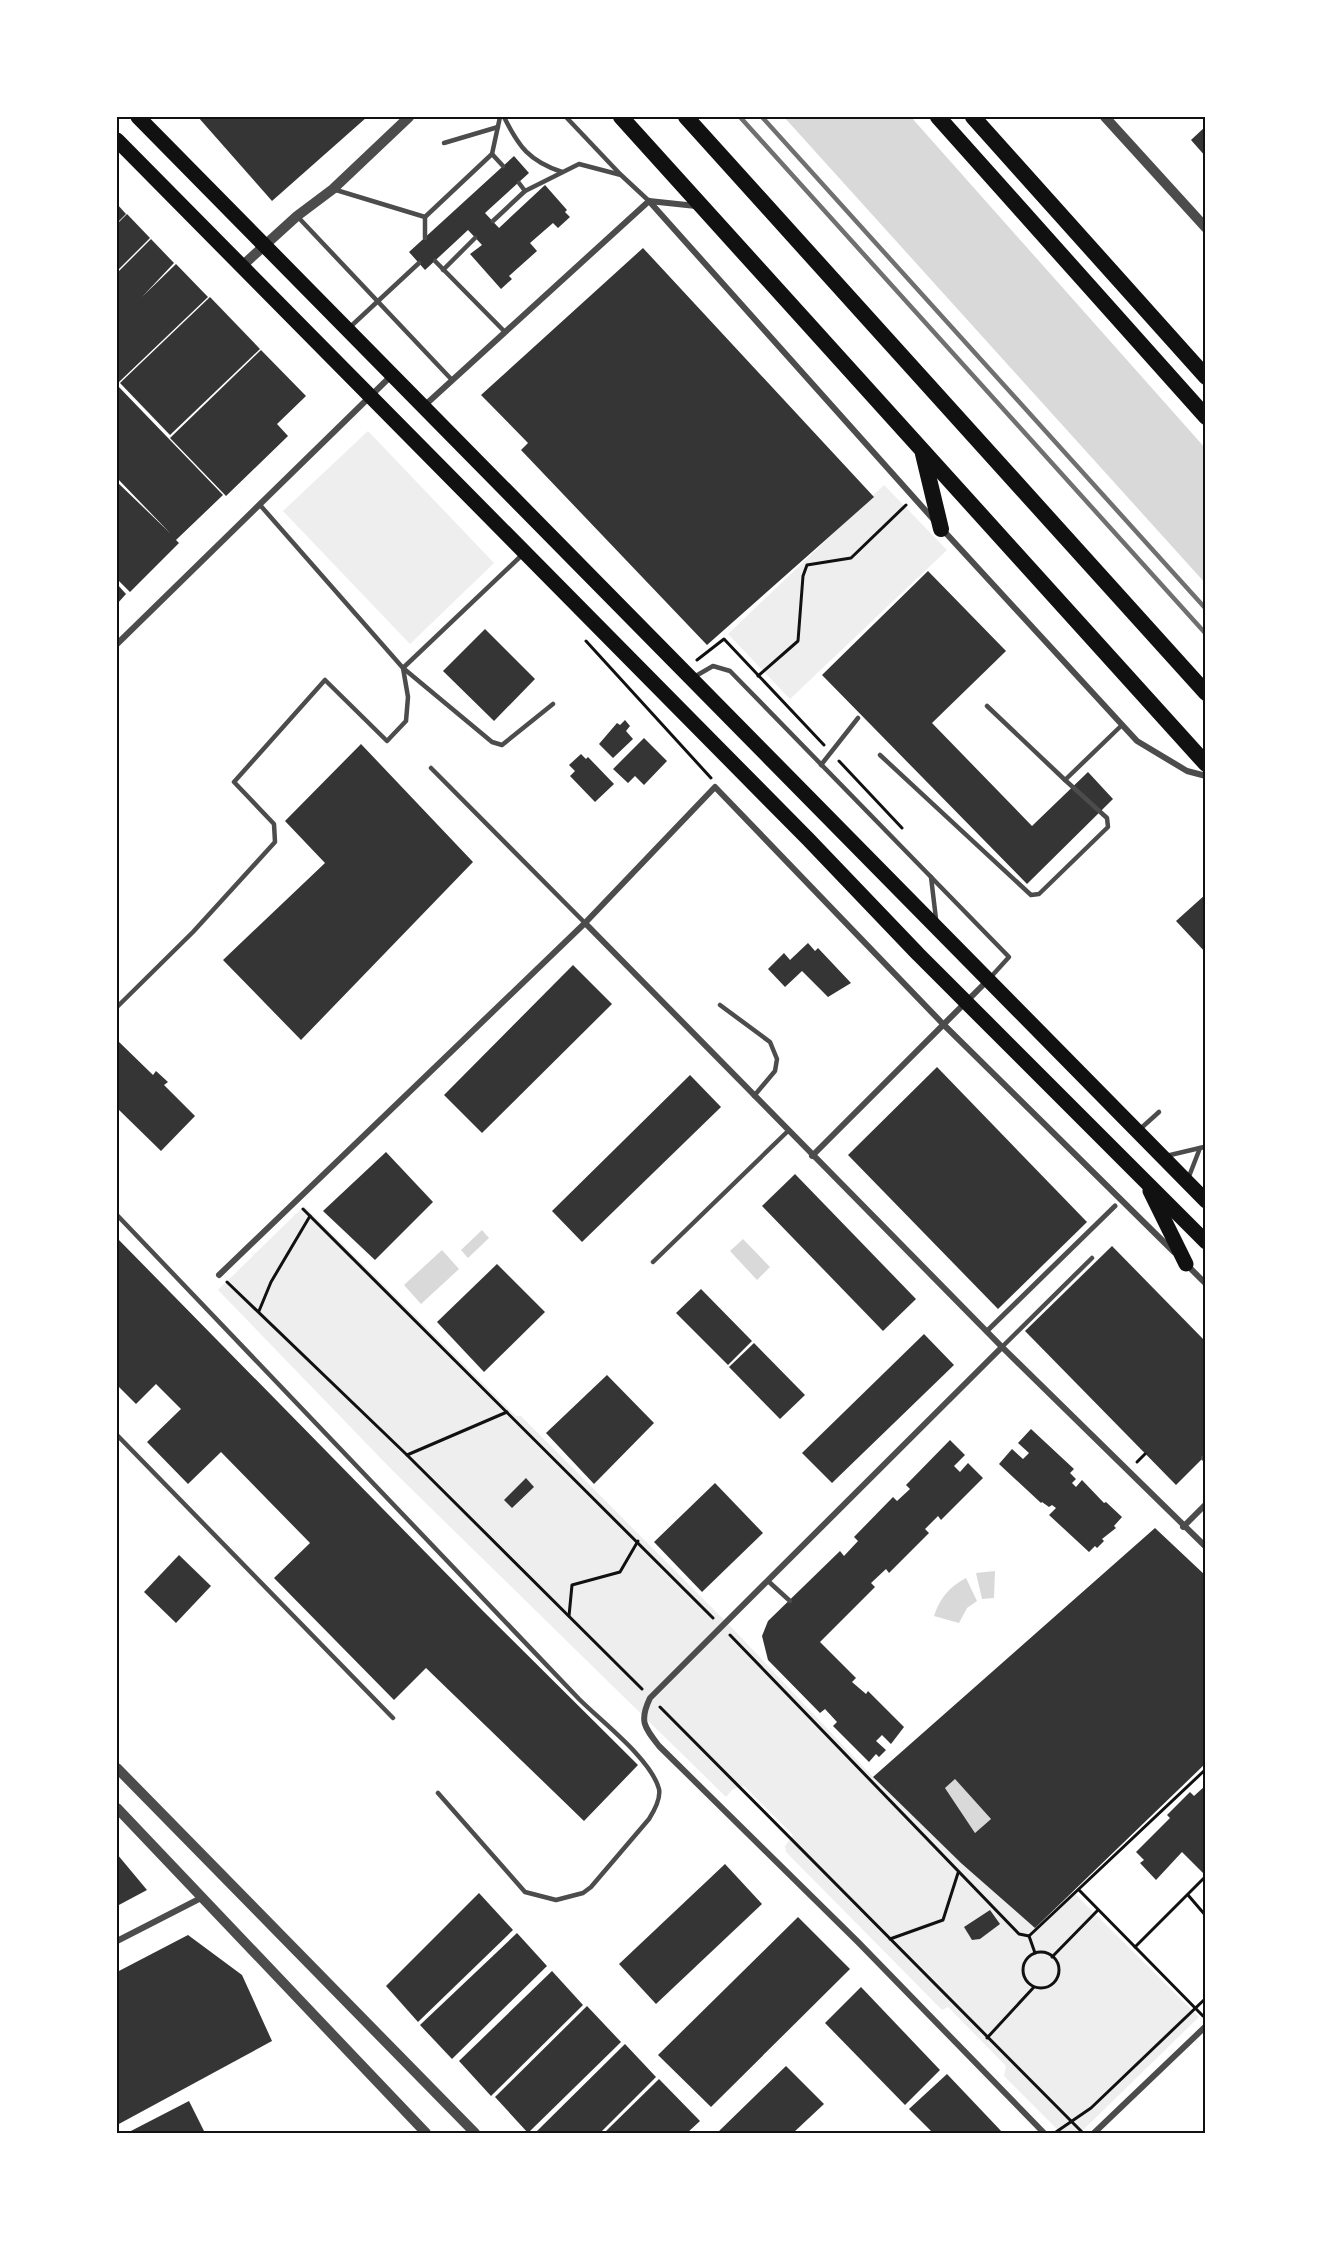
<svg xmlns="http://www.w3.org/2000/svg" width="1323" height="2250" viewBox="0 0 1323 2250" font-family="Literata,serif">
	<rect width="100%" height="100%" fill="#fff"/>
	<g fill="#eee">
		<polygon points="368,431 494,563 410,644 283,511"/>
		<polygon points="884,485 947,550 790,699 728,634"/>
		<polygon points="304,1206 516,1416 521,1416 737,1633 873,1777 960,1862 1072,1891 1199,2017 1080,2133 1061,2133 1004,2076 1006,2066 948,2007 942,2010 786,1852 785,1846 793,1835 744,1786 733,1789 726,1797 392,1470 218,1290"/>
	</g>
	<g fill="#d9d9d9">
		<polygon points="784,117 911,117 1206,449 1206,584"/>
		<polygon points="482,1230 489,1238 468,1258 461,1250"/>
		<polygon points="743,1239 770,1267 757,1280 730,1251"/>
		<polygon points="442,1250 459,1269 421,1304 404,1285"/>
		<polygon points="995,1571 994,1598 982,1599 976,1573"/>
		<path d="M966 1578 977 1601 967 1608 959 1623 934 1616C940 1598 949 1587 966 1578Z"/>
		<polygon points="955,1779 991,1819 975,1833 945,1788"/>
	</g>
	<g fill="#353535" fill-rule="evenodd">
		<polygon points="198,117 367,117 272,201"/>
		<polygon points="1206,126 1206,157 1191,140"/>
		<polygon points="514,156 529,173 485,213 499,228 545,185 567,210 565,212 570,217 558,228 553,223 530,243 537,251 509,276 512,279 501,289 470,254 482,245 468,230 425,270 409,252"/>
		<polygon points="117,204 126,214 117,223"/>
		<polygon points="127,214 150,238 117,271 117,224"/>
		<polygon points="151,239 174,263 142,297 176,264 208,297 119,382 117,380 117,273"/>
		<polygon points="643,248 874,497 707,645 521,450 528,443 481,395"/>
		<polygon points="210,297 260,349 170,435 120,383"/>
		<polygon points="261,350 306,396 277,424 288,436 226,496 170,438"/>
		<polygon points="117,385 223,495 176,540 179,543 130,592 117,579 117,482 170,533 117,478"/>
		<polygon points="928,571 1006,651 932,723 1032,826 1088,772 1113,799 1027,884 822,675"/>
		<polygon points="117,584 126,594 117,604"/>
		<polygon points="485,629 535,679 494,721 443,671"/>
		<polygon points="625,720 630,726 626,731 633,739 613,758 599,744 617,723 620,725"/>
		<polygon points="644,738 667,761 644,785 635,776 628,783 613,769"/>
		<polygon points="361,744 473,862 301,1040 223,960 325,863 285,821"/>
		<polygon points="581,754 586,759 588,757 614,784 595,802 570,776 575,771 569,765"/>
		<polygon points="1206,894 1206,953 1176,921"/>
		<polygon points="808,943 815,951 818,948 851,983 828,997 802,971 785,987 768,969 784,953 790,960"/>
		<polygon points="573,965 612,1004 482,1133 444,1095"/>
		<polygon points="117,1040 153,1075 156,1071 168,1082 164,1085 195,1116 161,1151 117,1108"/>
		<polygon points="937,1067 1087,1222 998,1309 848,1155"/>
		<polygon points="690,1075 721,1107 582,1242 552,1211"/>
		<polygon points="386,1152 433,1202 375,1260 323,1211"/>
		<polygon points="795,1174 916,1299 883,1331 762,1206"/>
		<polygon points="117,1238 484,1612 638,1765 584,1821 426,1668 394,1700 274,1578 310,1543 221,1452 188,1484 147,1442 181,1409 156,1384 136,1404 117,1385"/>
		<polygon points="1112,1246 1206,1342 1206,1455 1176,1485 1025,1331"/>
		<polygon points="497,1264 545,1312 484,1372 437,1322"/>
		<polygon points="701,1289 752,1341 728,1365 676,1313"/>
		<polygon points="924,1334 954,1365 832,1483 802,1453"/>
		<polygon points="754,1343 805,1395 780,1419 729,1367"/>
		<polygon points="607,1375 654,1423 594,1484 546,1433"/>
		<polygon points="1031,1429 1074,1469 1070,1473 1076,1479 1072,1483 1076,1487 1082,1480 1104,1503 1106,1502 1122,1517 1114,1526 1116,1528 1102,1539 1104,1541 1097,1548 1095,1546 1089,1552 1049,1515 1056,1508 1052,1505 1049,1507 1042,1502 1041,1503 999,1464 1012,1449 1023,1459 1029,1453 1018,1443"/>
		<polygon points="950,1440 965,1455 954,1466 960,1472 968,1463 983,1478 941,1520 938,1516 925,1529 929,1533 889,1573 886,1569 871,1583 875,1587 820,1642 856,1678 852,1682 866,1694 868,1691 904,1727 891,1744 882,1735 876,1741 886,1750 879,1757 876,1754 869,1762 833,1726 837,1722 825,1709 820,1713 768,1660 762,1636 768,1621 840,1551 844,1556 858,1541 854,1537 893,1497 897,1501 910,1489 906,1485"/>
		<polygon points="526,1478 534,1487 512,1508 504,1500"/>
		<polygon points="715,1483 763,1533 702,1592 654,1542"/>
		<path d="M1155 1528 1206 1576V1763L1035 1928 961 1863 873 1777ZM955 1779 991 1819 975 1833 945 1788Z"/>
		<polygon points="179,1555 211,1586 176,1623 144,1592"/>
		<polygon points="1206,1785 1206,1876 1182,1852 1156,1880 1140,1863 1144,1860 1136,1852 1170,1818 1167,1815 1190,1792 1194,1796"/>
		<polygon points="117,1854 147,1890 117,1906"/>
		<polygon points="725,1864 762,1904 656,2004 619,1964"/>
		<polygon points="479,1893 513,1930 418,2022 386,1986"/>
		<polygon points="990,1910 1000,1924 980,1939 972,1940 964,1927"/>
		<polygon points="798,1917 850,1969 711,2107 658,2055"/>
		<polygon points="517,1933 547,1966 452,2059 420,2025"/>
		<polygon points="188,1935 242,1975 272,2041 117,2125 117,1972"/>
		<polygon points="552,1971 583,2005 491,2096 459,2061"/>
		<polygon points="861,1987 940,2070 905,2105 825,2023"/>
		<polygon points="587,2006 621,2042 528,2133 495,2097"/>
		<polygon points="625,2044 656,2077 600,2133 535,2133"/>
		<polygon points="786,2066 824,2104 793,2133 717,2133"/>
		<polygon points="947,2074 1003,2133 933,2133 909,2109"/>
		<polygon points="659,2079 700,2121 687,2133 604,2133"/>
		<polygon points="189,2101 205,2133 127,2133"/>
	</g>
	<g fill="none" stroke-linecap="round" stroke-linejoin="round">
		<g stroke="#111" stroke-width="3">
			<polyline points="586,641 711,778"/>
			<polyline points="697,660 724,639 824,745"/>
			<polyline points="758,676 798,641 803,576 807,565 851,558 906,505"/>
			<polyline points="839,761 902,828"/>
			<polyline points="303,1209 713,1618"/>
			<polyline points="227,1282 407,1455 642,1689"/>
			<polyline points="259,1311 271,1282 310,1216"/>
			<polyline points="407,1455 507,1412"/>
			<polyline points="1137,1462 1145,1454"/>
			<polyline points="569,1616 572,1585 620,1572 638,1541"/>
			<polyline points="730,1635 1019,1934 1029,1936 1206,1769"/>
			<polyline points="660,1707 1082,2132"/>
			<polyline points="1079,1890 1203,2016"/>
			<polyline points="1188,1895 1206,1916"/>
			<polyline points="1029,1936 1035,1953"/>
			<polyline points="890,1939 943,1920 958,1873"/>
			<polyline points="1135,1947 1206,1876"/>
			<circle cx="1041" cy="1970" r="18"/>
			<polyline points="1052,1957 1098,1910"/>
			<polyline points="987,2038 1034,1987"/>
			<polyline points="1056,2132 1091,2108 1206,1998"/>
		</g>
		<g stroke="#4c4c4c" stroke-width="4.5">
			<path d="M504 117C519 147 529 161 562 172"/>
			<polyline points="566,117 620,174"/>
			<polyline points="444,143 498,127"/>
			<polyline points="492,154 503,166"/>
			<polyline points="519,183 525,191 579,164 621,175 649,201"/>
			<polyline points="336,190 425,217"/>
			<polyline points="297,216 452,380"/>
			<polyline points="493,221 525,191"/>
			<polyline points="425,238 425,217 492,154 500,117"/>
			<polyline points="435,261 504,331"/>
			<polyline points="443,270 475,238"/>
			<polyline points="349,328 419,263"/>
			<polyline points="522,555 403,668 492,742 502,745 553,704"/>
			<polyline points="694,677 713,666 730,671 931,877 936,919"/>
			<polyline points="987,706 1065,780 1122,725"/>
			<polyline points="880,755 1031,895 1039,894 1108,827 1107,818 1065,780"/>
			<polyline points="821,765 858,718"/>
			<polyline points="431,768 585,923"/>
			<polyline points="931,877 1009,957 989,979"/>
			<polyline points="720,1005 770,1042 777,1059 775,1071 754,1096"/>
			<polyline points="117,1007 193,932 275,842 274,824 234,782 325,680 387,741 406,721 408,697 403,668 260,505"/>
			<polyline points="1139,1130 1159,1112"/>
			<polyline points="1166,1156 1204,1147"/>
			<polyline points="1188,1179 1200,1148"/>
			<path d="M117 1215 579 1699C602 1722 651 1759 659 1789 661 1799 654 1811 649 1819L591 1887 583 1893 556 1900 525 1892 438 1793"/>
			<polyline points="653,1262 788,1131"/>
			<polyline points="1002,1347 1092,1258"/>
			<polyline points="117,1435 393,1718"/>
			<polyline points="1203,1458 1206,1461"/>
			<polyline points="768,1581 790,1601"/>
		</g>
		<polyline stroke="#4c4c4c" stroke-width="5" points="987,1331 1115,1206"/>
		<g stroke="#4c4c4c" stroke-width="6">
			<polyline points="649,201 934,520"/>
			<polyline points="424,406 649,201 696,206"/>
			<polyline points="943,530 1137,741 1187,771 1206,776"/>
			<polyline points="117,644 391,376"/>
			<polyline points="585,923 1002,1347 1206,1547"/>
			<polyline points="812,1156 988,980"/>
			<polyline points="1186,1264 1206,1284"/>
			<polyline points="219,1275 585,923 715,787 943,1024 1174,1252"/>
			<path d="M1002 1347 650 1698C639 1721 644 1727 659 1746L858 1942 1044 2133"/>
			<polyline points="1183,1527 1206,1504"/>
			<polyline points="117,1941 201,1898"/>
			<polyline points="1094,2133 1206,2026"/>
		</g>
		<g stroke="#4c4c4c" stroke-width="10">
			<polyline points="1105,117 1206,228"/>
			<polyline points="242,266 297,216 333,189 409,117"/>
			<polyline points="117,1768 475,2133"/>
			<polyline points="117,1808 426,2133"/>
		</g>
		<g stroke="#111" stroke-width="15">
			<polyline points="138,117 1206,1201"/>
			<polyline points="117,140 808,839 918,954 1206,1242"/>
			<polyline points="1150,1191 1186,1264"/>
		</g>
		<g stroke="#111" stroke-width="16">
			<polyline points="621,117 1206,764"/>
			<polyline points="686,117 1206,693"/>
			<polyline points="938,117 1206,417"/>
			<polyline points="973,117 1206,377"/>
			<polyline points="923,454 941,529"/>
		</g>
		<g stroke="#707070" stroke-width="4.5">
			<polyline points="740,117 1206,634"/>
			<polyline points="762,117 1206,609"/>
		</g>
	</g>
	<rect width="1323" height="2250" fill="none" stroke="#ffffff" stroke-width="237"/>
	<rect x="118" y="118" width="1086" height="2014" fill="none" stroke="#111" stroke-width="2"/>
</svg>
